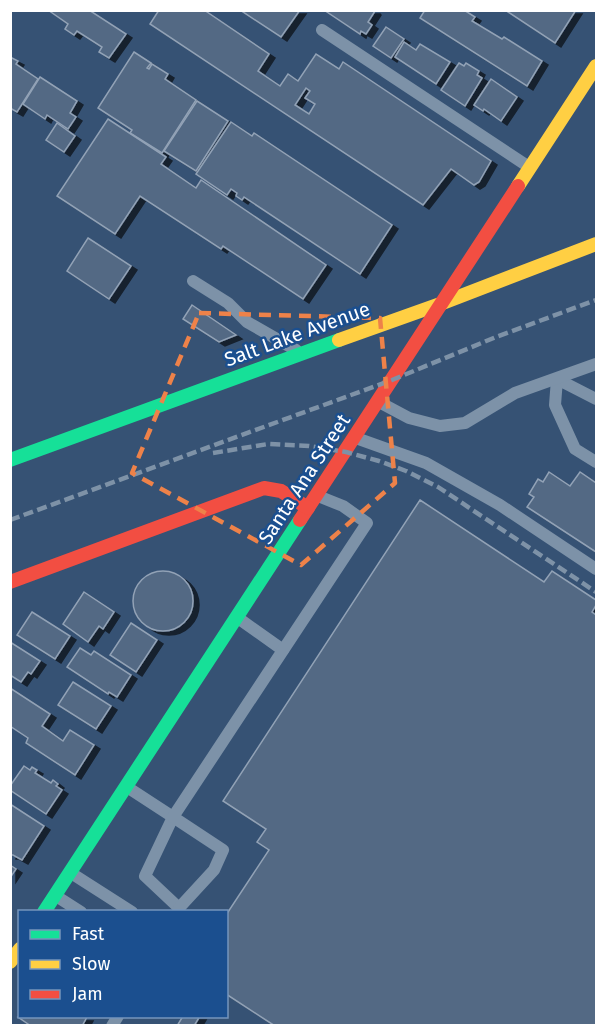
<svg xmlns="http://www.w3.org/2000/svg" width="607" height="1036" viewBox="0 0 607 1036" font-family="'Fira Sans',sans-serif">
	<defs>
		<filter id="shadow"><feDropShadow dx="6" dy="4" stdDeviation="0" flood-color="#0009"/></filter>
	</defs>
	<rect width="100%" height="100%" fill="#365274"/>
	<g fill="#526984" stroke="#92a2b6" stroke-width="1.5" fill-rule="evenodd" filter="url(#shadow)">
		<polygon points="48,10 89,10 126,34 109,58 99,52 102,47 77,31 74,35 65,29 68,24"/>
		<path d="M159 10H204L269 54 258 71 280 86 288 74 298 81 316 54 339 69 343 62 491 161 479 182 474 185 451 169 423 205 150 24ZM306 88 310 91 305 98 315 104 309 114 295 105Z"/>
		<polygon points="240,10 300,10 281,37"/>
		<polygon points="324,10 374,10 375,11 368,22 372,25 366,34 361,31 360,34"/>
		<polygon points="425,10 464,10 475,17 472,21 502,39 504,37 542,61 527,86 420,18"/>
		<polygon points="505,10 576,10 555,43"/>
		<polygon points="386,27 404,39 391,58 373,46"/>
		<polygon points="404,42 416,50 420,44 450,62 436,84 395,57"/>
		<polygon points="134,52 151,63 147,68 149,69 152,64 168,74 165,79 196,100 162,153 130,133 132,130 98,108"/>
		<polygon points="10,57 18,61 16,64 38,79 17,112 10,108"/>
		<polygon points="459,63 464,66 466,63 479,71 477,75 482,78 465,106 441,90"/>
		<polygon points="40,77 77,101 70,113 76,117 68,129 47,115 45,119 23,104"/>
		<polygon points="491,79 517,97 501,121 484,109 483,111 474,105"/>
		<polygon points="197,101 228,121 196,171 164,151"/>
		<polygon points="108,119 166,157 161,164 196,188 201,180 326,265 303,299 223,246 221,249 140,196 115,234 57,196"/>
		<polygon points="231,122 252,136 254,133 392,225 360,274 244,197 242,200 236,196 237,193 231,189 227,195 196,174"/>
		<polygon points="57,123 75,136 64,152 46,140"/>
		<polygon points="88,238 131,266 109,299 67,271"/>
		<polygon points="192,305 236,335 219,342 183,319"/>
		<polygon points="549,472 570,486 580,472 596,483 596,552 527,507 534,497 529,494 538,479 543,482"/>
		<polygon points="420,500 544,582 552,571 596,600 596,605 592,612 596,615 596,1026 275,1026 226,994 226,915 269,850 257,842 266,829 223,801"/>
		<circle cx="163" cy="601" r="30"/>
		<polygon points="84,592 114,612 103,629 99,626 88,642 63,624"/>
		<polygon points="32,612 70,636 55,659 17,635"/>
		<polygon points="131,623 157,640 136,672 110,655"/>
		<polygon points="10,642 40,661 31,674 28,672 21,682 10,675"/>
		<polygon points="80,648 91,655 94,651 131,675 117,697 109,692 108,694 67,667"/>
		<polygon points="73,682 111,706 96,729 58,705"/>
		<polygon points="10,688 50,714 42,726 63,741 70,730 94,745 75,775 26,743 28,738 10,726"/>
		<polygon points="24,766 30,770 32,767 37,770 35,773 51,783 53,780 58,784 56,786 62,790 46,814 10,790 10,786"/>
		<polygon points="10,804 44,826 22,860 13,855 10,855"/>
		<polygon points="10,865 16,869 10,878"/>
		<polygon points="20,1016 87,1017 82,1026 31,1026 18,1017"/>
		<polygon points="183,1016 200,1016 194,1026 177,1026"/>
	</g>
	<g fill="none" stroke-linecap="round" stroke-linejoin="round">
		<g stroke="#7d92a8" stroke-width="12">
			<polyline points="322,30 529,167"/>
			<polyline points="193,281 228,303 247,322 296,350"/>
			<polyline points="596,399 557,379 555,405 575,449 596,462"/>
			<polyline points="379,402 409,418 440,426 465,423 515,393 596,364"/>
			<polyline points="356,438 426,463 500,505 596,569"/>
			<polyline points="238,618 283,650"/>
			<polyline points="127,787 173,817 145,876 179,908"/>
			<polyline points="71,873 132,912"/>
			<polyline points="56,896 81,912"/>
			<polyline points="179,912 179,908 214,870 223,850 173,817 367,523 343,506 318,496"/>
			<polyline points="112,1026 118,1016"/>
		</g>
		<g stroke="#16e098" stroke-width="14">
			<polyline points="10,460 339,340"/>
			<polyline points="44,912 300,520"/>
		</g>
		<g stroke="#ffcf43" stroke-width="14">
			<polyline points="518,186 596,66"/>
			<polyline points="339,340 440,304 596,244"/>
			<polyline points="10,962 20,949"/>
		</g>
		<g stroke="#f24e42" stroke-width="14">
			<polyline points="300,520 518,186"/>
			<polyline points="10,582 264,488 281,491 308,508"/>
		</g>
		<g stroke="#7e92a7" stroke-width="4.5" stroke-dasharray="10 4.5" stroke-linecap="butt">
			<polyline points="213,453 268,444 309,446 346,452 379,461 406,471 438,487 596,592"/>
			<polyline points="10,520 392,380 496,337 596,300"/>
		</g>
	</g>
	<path fill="none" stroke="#ee8249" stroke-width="4.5" stroke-dasharray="12 8" stroke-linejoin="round" d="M199 313 380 318 395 483 301 565 132 473Z"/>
	<g text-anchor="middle" stroke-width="5" stroke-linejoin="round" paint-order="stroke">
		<g font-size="20" fill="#fff" stroke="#1b4f8f">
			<text transform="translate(297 334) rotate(-20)" y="7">Salt Lake Avenue</text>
			<text transform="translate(304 479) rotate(-57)" y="7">Santa Ana Street</text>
		</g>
	</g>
	<rect width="607" height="1036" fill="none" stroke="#ffffff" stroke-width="24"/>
	<rect x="18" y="910" width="210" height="108" fill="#1b4f8f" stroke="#7695bc" stroke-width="1.5"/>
	<rect x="30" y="930" width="30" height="9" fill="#16e098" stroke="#7695bc" stroke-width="1.5"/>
	<text x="72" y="940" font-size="18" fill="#ffffff">Fast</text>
	<rect x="30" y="960" width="30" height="9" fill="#ffcf43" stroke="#7695bc" stroke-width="1.5"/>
	<text x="72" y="970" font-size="18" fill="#ffffff">Slow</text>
	<rect x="30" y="990" width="30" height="9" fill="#f24e42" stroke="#7695bc" stroke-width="1.5"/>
	<text x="72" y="1000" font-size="18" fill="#ffffff">Jam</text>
</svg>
